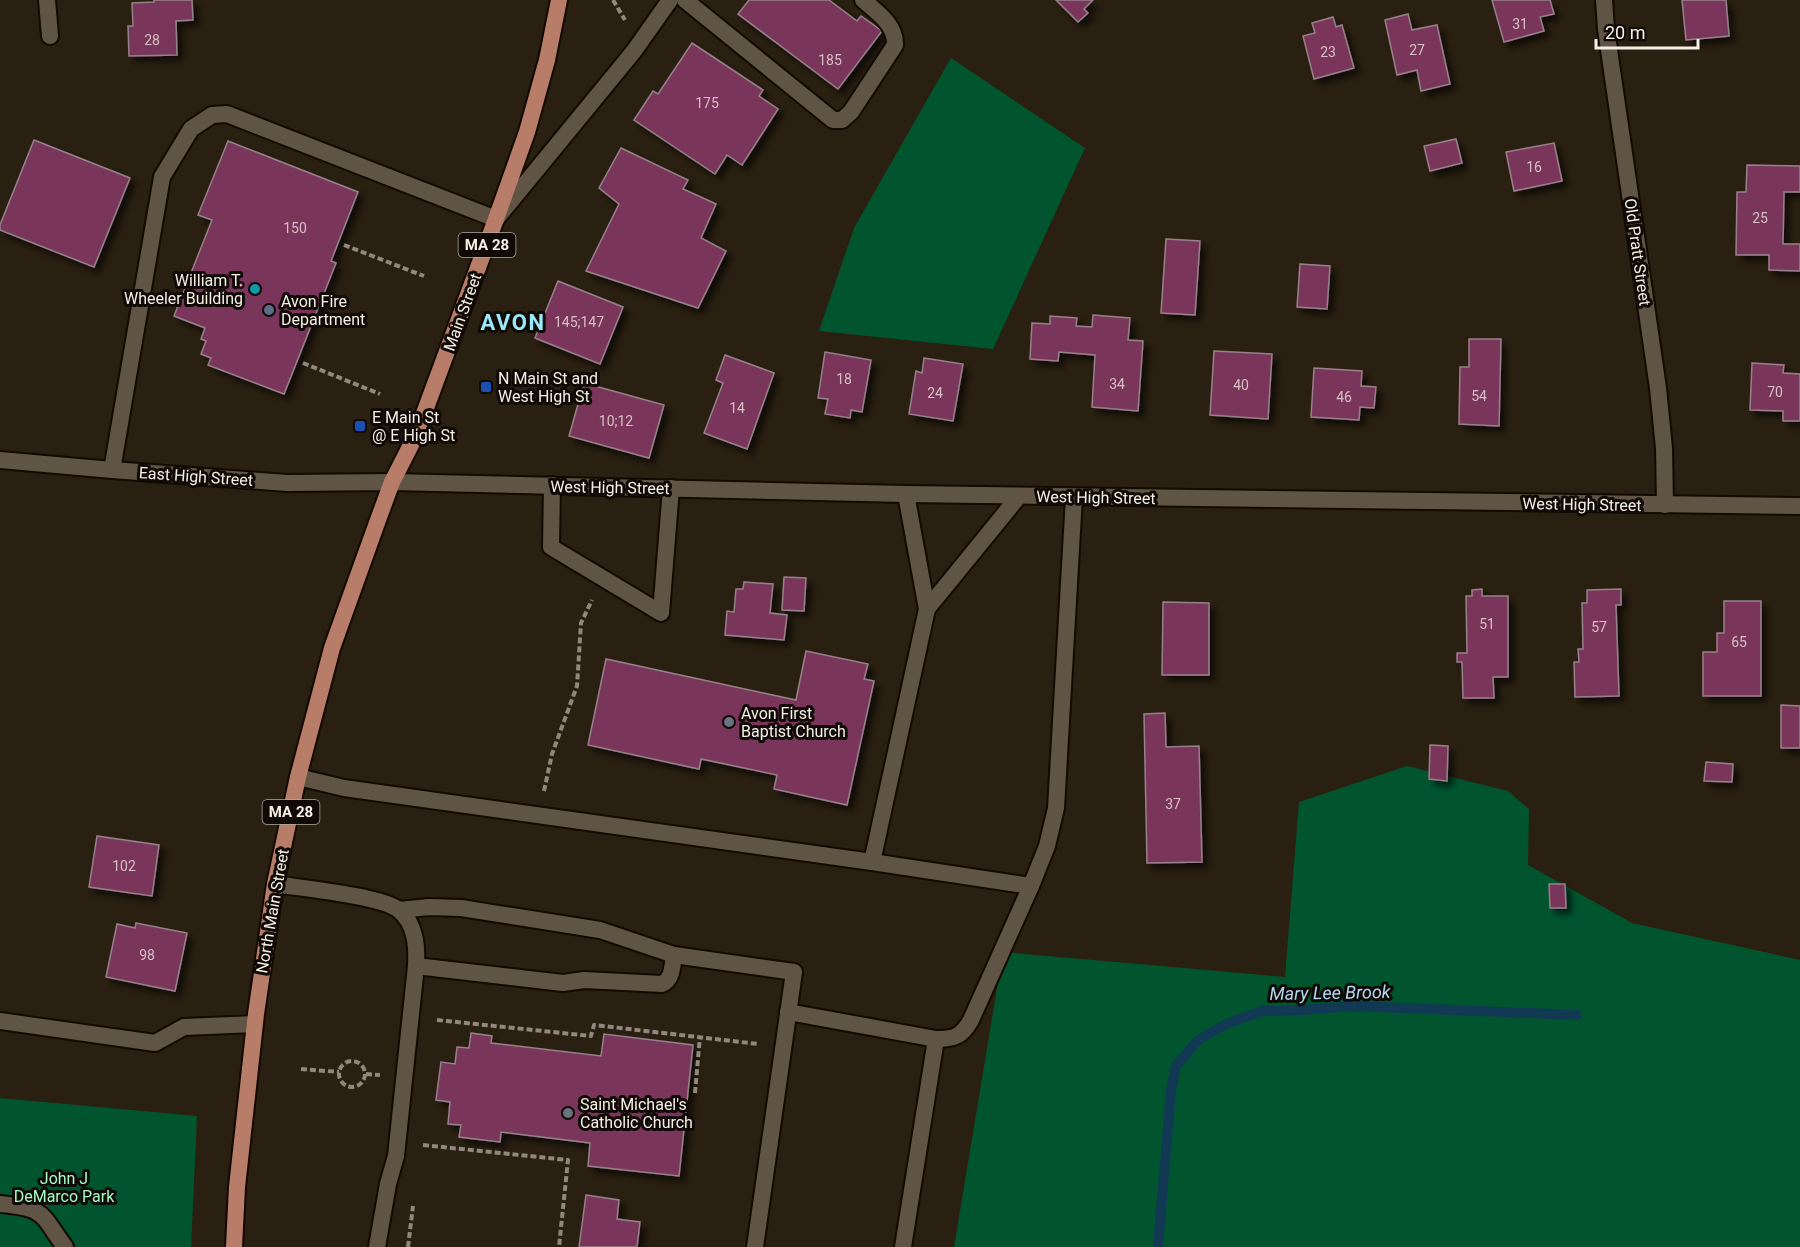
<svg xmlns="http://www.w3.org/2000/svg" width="1800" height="1247" viewBox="0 0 1800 1247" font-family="Roboto,sans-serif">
	<defs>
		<filter id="shadow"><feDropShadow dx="5.5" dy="5.5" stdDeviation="3" flood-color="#0009"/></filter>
	</defs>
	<rect width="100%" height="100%" fill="#2a2011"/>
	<g fill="#00552f">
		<polygon points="951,58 1085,148 993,349 819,331 854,228"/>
		<polygon points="1407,766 1508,791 1529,809 1528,865 1632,923 1800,960 1800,1247 954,1247 1003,952 1285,977 1299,802"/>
		<polygon points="0,1098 197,1116 191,1247 0,1247"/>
	</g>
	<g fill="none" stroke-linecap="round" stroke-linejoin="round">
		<polyline stroke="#113954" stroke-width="10" points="1158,1247 1171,1090 1176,1066 1198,1040 1226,1024 1262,1011 1303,1010 1353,1006 1577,1015"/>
	</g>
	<g fill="#7a345a" stroke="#96818a" stroke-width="1.5" filter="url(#shadow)">
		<polygon points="154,0 192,0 193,20 176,21 177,55 129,56 128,26 133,26 132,3 154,2"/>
		<polygon points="749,0 829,0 857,21 861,16 882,31 838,89 738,14"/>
		<polygon points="1056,0 1093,0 1084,9 1088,13 1078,22"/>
		<polygon points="1492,0 1550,0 1554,14 1540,17 1544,31 1504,42"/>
		<polygon points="1682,0 1726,0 1729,36 1686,40"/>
		<polygon points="1408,14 1412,30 1437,25 1450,84 1421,91 1417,70 1397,75 1385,20"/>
		<polygon points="1333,17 1336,27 1342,25 1354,68 1314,79 1303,36 1315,33 1312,23"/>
		<polygon points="692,43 763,90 759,96 778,109 742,165 727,155 715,174 634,120 653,91 658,94"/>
		<polygon points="1456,139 1462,163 1430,171 1424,146"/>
		<polygon points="34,140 130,178 94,267 0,230 0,225"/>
		<polygon points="228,141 358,192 331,261 336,263 284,394 208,365 211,358 201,354 206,341 201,339 205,328 174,316 212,220 198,215"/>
		<polygon points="1554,143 1562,181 1514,191 1506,152"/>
		<polygon points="621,148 688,180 683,189 716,204 701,238 726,251 698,308 586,271 619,204 599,188"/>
		<polygon points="1747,165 1800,166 1800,192 1784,192 1783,244 1800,244 1800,271 1769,270 1769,255 1736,255 1737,192 1746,192"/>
		<polygon points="1166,239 1200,241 1195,315 1161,313"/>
		<polygon points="1300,264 1330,266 1327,309 1297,307"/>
		<polygon points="558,281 623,307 600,364 535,338"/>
		<polygon points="1093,315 1130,318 1128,340 1143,341 1138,411 1092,407 1095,355 1059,352 1058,361 1030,359 1032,323 1050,324 1050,316 1077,318 1076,326 1092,327"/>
		<polygon points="1469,339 1501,339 1499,426 1459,424 1460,367 1469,367"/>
		<polygon points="1214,351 1272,354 1268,419 1210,415"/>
		<polygon points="825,352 871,360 862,412 851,410 850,418 825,414 828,399 818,398"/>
		<polygon points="725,355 774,373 747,449 704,433 723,383 716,380"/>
		<polygon points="924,358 963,364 953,421 909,414 916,371 922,373"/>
		<polygon points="1752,363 1784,365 1783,373 1800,374 1800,421 1783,421 1783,411 1750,410"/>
		<polygon points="1314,368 1362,371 1361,386 1376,387 1374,408 1360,407 1359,420 1311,417"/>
		<polygon points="584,383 664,405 649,458 569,436"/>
		<polygon points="784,577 806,578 804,611 782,610"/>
		<polygon points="744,582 773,584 770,613 787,615 784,640 725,635 727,611 734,612 736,589 743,589"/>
		<polygon points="1482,589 1482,596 1508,596 1508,677 1493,677 1494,698 1463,698 1462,662 1457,662 1457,653 1467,653 1466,596 1472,596 1472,590"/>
		<polygon points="1621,589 1621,605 1616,605 1619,696 1575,697 1574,662 1579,662 1578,649 1583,649 1582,603 1587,603 1587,590"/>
		<polygon points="1724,601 1761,601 1761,696 1703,696 1703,652 1717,652 1717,633 1724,633"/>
		<polygon points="1163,602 1209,603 1209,675 1162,675"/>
		<polygon points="806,651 868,664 864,679 874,681 847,805 774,789 777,775 701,759 699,769 588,745 606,659 796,700"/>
		<polygon points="1781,705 1800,706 1800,748 1781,748"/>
		<polygon points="1165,713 1166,747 1199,746 1202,862 1147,863 1144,714"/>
		<polygon points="1430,745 1448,746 1447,781 1429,779"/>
		<polygon points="1706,762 1733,764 1732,782 1704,781"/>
		<polygon points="97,836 159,845 152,896 89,887"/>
		<polygon points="1549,884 1565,884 1566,908 1550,908"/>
		<polygon points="136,923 187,933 175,991 106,977 117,924 135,928"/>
		<polygon points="471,1033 492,1036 491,1043 601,1056 604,1034 693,1045 679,1176 588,1166 590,1143 501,1132 500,1142 459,1137 461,1125 448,1124 450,1102 436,1100 441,1062 455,1064 457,1047 469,1048"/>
		<polygon points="586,1195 619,1200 617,1219 640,1222 637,1247 579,1247"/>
	</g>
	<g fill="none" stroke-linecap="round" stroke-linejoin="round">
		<defs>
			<g id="service">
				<path d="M685 0 833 120H842L851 112 895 45C896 25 877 12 863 0"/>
				<polyline points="112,470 162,177 191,129 212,115 227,114 496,219"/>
				<polyline points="552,485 551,547 661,613 671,488"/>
				<polyline points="927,609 1019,496"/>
				<polyline points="298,777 344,788 872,862 1031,886"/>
				<polyline points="872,862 927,609 906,494"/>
				<path d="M275 884C300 888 382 896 399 910 416 924 417 947 416 966L396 1156 388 1184 377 1247"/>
				<polyline points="399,910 429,907 461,908 600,930 674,955 794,972 755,1247"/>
				<path d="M416 966 563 983 584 980 662 984C673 979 672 966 674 955"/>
				<polyline points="788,1012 936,1039 903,1247"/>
				<polyline points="0,1021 155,1043 184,1027 255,1024"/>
				<path d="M936 1039C955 1039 962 1036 971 1020L1031 886 1047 846 1056 808 1074 497"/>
				<path d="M0 1204C46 1208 40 1213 65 1247"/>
			</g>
			<g id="minor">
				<polyline points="47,0 50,36"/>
				<polyline points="1604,0 1606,29 1658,388 1664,448 1665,505"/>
			</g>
			<g id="secondary">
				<polyline points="497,218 634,51 670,0"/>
				<polyline points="0,460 112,470 287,483 392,482 906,494 1800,506"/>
			</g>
			<polyline id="primary" points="234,1247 237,1187 256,1014 275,884 298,777 332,648 378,520 392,482 416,435 496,219 527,132 547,60 559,0"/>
		</defs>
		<use href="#service" stroke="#120901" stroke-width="20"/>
		<use href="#minor" stroke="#120901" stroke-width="20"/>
		<use href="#secondary" stroke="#120901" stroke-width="20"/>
		<use href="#primary" stroke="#120901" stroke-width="20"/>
		<g stroke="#90887c" stroke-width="4" stroke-dasharray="6 3" stroke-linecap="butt">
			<polyline points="613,0 625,20"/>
			<polyline points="344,245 424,276"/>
			<polyline points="303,363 380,394"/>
			<polyline points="544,791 552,754 577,686 581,623 592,600"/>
			<polyline points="437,1020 591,1036 594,1025 758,1044"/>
			<circle cx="352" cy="1074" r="13"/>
			<polyline points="301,1069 339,1072"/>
			<polyline points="366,1074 380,1075"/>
			<polyline points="695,1093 700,1036"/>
			<polyline points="423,1145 568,1160 559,1247"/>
			<polyline points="408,1247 413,1206"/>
		</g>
		<use href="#service" stroke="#605444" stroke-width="16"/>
		<use href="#minor" stroke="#605444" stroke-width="16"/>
		<use href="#secondary" stroke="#605444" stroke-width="16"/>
		<use href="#primary" stroke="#b87d69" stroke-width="16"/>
	</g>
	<circle fill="#0f9aa8" stroke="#0f0a05" stroke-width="2" cx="255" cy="289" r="6"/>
	<circle fill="#5c6f8a" stroke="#0f0a05" stroke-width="2" cx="269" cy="310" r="6"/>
	<g fill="#1a4fb4" stroke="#0f0a05" stroke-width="2">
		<rect x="480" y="381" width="12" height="12" rx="3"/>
		<rect x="354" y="420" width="12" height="12" rx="3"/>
	</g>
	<g fill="#6b7280" stroke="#0f0a05" stroke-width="2">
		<circle cx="729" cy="722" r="6"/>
		<circle cx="568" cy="1113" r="6"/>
	</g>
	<g text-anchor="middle" stroke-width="6" stroke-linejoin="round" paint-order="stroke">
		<g font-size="14" fill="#d7c0c3">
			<text x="1520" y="29">31</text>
			<text x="152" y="45">28</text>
			<text x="1417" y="55">27</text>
			<text x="1328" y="57">23</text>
			<text x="830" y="65">185</text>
			<text x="707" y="108">175</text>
			<text x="1534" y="172">16</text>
			<text x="1760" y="223">25</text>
			<text x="295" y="233">150</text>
			<text x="579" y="327">145;147</text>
			<text x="844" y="384">18</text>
			<text x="1117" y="389">34</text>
			<text x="1241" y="390">40</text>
			<text x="1775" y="397">70</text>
			<text x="935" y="398">24</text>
			<text x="1479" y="401">54</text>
			<text x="1344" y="402">46</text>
			<text x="737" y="413">14</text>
			<text x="616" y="426">10;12</text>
			<text x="1487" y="629">51</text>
			<text x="1599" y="632">57</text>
			<text x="1739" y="647">65</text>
			<text x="1173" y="809">37</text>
			<text x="124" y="871">102</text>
			<text x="147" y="960">98</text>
		</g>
		<g fill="#0f0a05" stroke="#b1aaa2" stroke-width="1.5">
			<rect x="458.5" y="233" width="57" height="24" rx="4.5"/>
			<rect x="262.5" y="800" width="57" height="24" rx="4.5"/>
		</g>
		<g font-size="15" font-weight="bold" fill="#f6efe6">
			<text x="487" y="250">MA 28</text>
			<text x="291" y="817">MA 28</text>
		</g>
		<g font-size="16" fill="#f6efe6" stroke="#0f0a05">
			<text transform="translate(1638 252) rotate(82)" y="6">Old Pratt Street</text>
			<text transform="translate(462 312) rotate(-70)" y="6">Main Street</text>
			<text transform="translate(196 476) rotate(4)" y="6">East High Street</text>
			<text transform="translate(610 487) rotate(1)" y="6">West High Street</text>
			<text transform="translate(1096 497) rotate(1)" y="6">West High Street</text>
			<text transform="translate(1582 504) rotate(1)" y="6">West High Street</text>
			<text transform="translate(272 911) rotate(-80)" y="6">North Main Street</text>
		</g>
		<g font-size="16" fill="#f6efe6" stroke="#0f0a05" text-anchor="start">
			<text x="243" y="286" text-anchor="end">William T.<tspan x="243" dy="18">Wheeler Building</tspan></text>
			<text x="281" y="307">Avon Fire<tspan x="281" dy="18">Department</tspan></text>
			<text x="498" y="384">N Main St and<tspan x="498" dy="18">West High St</tspan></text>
			<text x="372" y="423">E Main St<tspan x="372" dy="18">@ E High St</tspan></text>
			<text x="741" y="719">Avon First<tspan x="741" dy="18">Baptist Church</tspan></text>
			<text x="580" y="1110">Saint Michael's<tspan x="580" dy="18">Catholic Church</tspan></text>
		</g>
		<g font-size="16" fill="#a6fac5" stroke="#0f0a05">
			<text x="64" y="1184">John J<tspan x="64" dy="18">DeMarco Park</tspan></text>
		</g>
		<g font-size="18" font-style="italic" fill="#b1d6f2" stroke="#0f0a05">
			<text transform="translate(1330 993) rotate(-1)" y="6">Mary Lee Brook</text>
		</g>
		<g font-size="22" font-weight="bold" letter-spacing="1.5" fill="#9be9fa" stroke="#0f0a05">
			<text x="513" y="330">AVON</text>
		</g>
	</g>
	<path d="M1596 39v9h102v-9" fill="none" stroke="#f6efe6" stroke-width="3"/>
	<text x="1605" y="39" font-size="18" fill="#f6efe6" stroke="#0f0a05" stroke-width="4.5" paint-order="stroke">20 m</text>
</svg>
